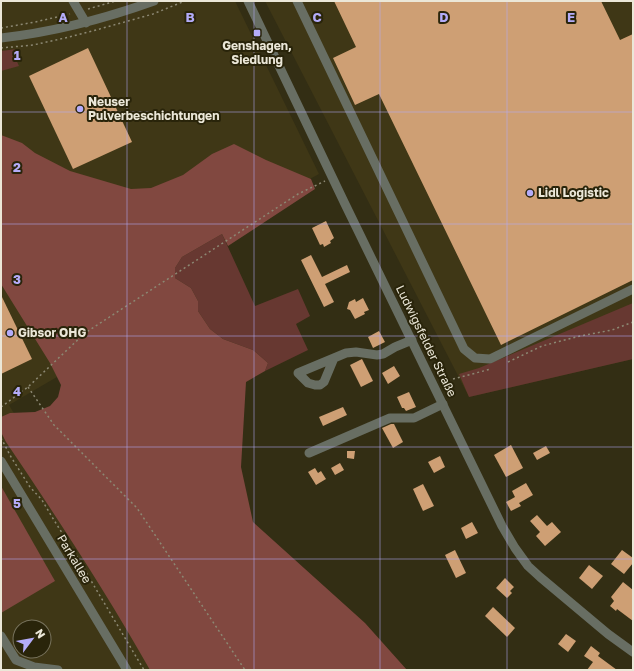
<svg xmlns="http://www.w3.org/2000/svg" width="634" height="671" viewBox="0 0 634 671" font-family="'Golos Text',sans-serif">
	<rect width="100%" height="100%" fill="#332e14"/>
	<g fill="#3f3716" fill-rule="evenodd">
		<polygon points="1,1 235,1 319,174 293,188 178,188 127,200 1,145"/>
		<polygon points="265,1 633,1 633,359 469,397"/>
		<path d="M1 217 62 374 9 405 165 670H1ZM20 627H44V651H20Z"/>
	</g>
	<g fill="#673831">
		<polygon points="17,49 14,55 19,66 1,71 1,51"/>
		<polygon points="222,234 255,306 298,289 310,316 296,324 308,350 265,371 268,363 253,350 223,339 210,329 198,311 198,301 191,288 175,278 175,268 182,257"/>
		<polygon points="633,303 633,359 469,397 459,374 479,368"/>
	</g>
	<g fill="#814840">
		<path d="M1 135 22 143 35 153 70 171 131 189 151 188 183 175 212 154 234 144 266 160 311 179 315 189 228 246 222 234 182 257 175 268V278L191 288 198 301V311L210 329 223 339 253 350 268 363 265 371 246 382 241 467 253 522 365 623 407 670H150C106 592 56 516 6 442L1 432V417L10 413 35 412 50 406 58 397 61 385 50 363 1 284Z"/>
		<polygon points="1,486 55,581 1,613"/>
	</g>
	<g fill="#ce9f74">
		<polygon points="334,1 601,1 620,40 633,34 633,280 501,345 379,94 355,105 333,58 356,47"/>
		<polygon points="88,48 132,142 73,169 29,76"/>
		<polygon points="326,221 334,238 330,241 331,243 324,247 323,244 320,245 312,228"/>
		<polygon points="311,255 322,277 347,265 350,272 325,284 334,302 324,307 301,260"/>
		<polygon points="1,295 32,359 1,374"/>
		<polygon points="363,298 369,310 364,312 365,314 355,319 350,310 347,309 349,302 355,299 356,302"/>
		<polygon points="379,331 385,342 373,348 368,337"/>
		<polygon points="362,359 373,381 361,387 350,365"/>
		<polygon points="394,366 400,376 388,384 382,373"/>
		<polygon points="409,392 416,407 406,411 404,408 402,408 397,397"/>
		<polygon points="343,407 347,415 323,426 319,417"/>
		<polygon points="391,424 394,424 403,442 393,448 382,428"/>
		<polygon points="511,445 523,468 506,477 494,455"/>
		<polygon points="546,446 550,453 537,460 533,453"/>
		<polygon points="347,451 355,451 354,459 347,458"/>
		<polygon points="440,456 445,467 434,473 428,462"/>
		<polygon points="340,463 344,470 335,475 331,468"/>
		<polygon points="315,468 318,473 321,471 326,479 316,485 308,472"/>
		<polygon points="526,483 533,495 519,503 521,506 511,511 506,502 515,497 512,491"/>
		<polygon points="423,484 434,506 423,511 413,489"/>
		<polygon points="537,515 547,526 552,522 561,532 545,546 536,536 540,532 530,521"/>
		<polygon points="472,522 478,533 466,539 461,528"/>
		<polygon points="455,550 466,573 456,578 445,555"/>
		<polygon points="622,550 633,558 633,563 624,574 611,564"/>
		<polygon points="589,565 603,576 592,589 579,578"/>
		<polygon points="505,578 514,587 510,591 512,593 507,598 496,588"/>
		<polygon points="623,582 633,590 633,621 617,609 616,611 610,606 614,601 611,597"/>
		<polygon points="493,607 515,628 507,637 485,616"/>
		<polygon points="566,634 576,641 568,652 558,644"/>
		<polygon points="591,646 600,653 598,656 617,670 587,670 593,662 584,656"/>
	</g>
	<g fill="none" stroke-linecap="round" stroke-linejoin="round">
		<g stroke="#8c8873" stroke-width="1.5" stroke-dasharray="2 3" stroke-linecap="butt">
			<polyline points="88,9 116,1"/>
			<polyline points="1,28 35,22 70,14"/>
			<polyline points="1,48 33,45 65,38 96,30 153,14 185,1"/>
			<polyline points="508,362 542,346 580,336 612,330 633,322"/>
			<polyline points="453,379 491,369"/>
			<polyline points="28,387 54,425 137,508 245,670"/>
			<polyline points="1,407 28,387 85,333 298,194 325,181"/>
			<polyline points="1,438 11,457 30,487 42,500 52,517 74,552 144,670"/>
		</g>
		<g stroke="#686e63" stroke-width="9">
			<polyline points="73,1 86,23"/>
			<polyline points="248,1 345,204 502,526 515,548 528,566 540,577 608,634 633,652"/>
			<polyline points="297,1 464,349 475,358 490,359 633,289"/>
			<path d="M1 38C54 32 104 19 154 1"/>
			<polyline points="334,358 324,382 320,385 315,385 308,383 298,373 346,353 356,352 377,355 383,354 395,347 412,340"/>
			<polyline points="309,453 390,418 414,418 443,404"/>
			<polyline points="1,461 127,670"/>
			<polyline points="1,636 16,660 34,667 58,670"/>
		</g>
	</g>
	<path fill="none" stroke="#b4acf9" stroke-width="1" stroke-opacity="0.55" d="M127 1V670M254 1V670M380 1V670M507 1V670M1 112H633M1 224H633M1 336H633M1 447H633M1 559H633"/>
	<g fill="#b4acf9" stroke="#29240a" stroke-width="1.5">
		<rect x="253" y="29" width="8" height="8" rx="2"/>
		<circle cx="80" cy="109" r="4"/>
		<circle cx="530" cy="193" r="4"/>
		<circle cx="10" cy="333" r="4"/>
	</g>
	<g text-anchor="middle" stroke-width="4" stroke-linejoin="round" paint-order="stroke">
		<g font-size="12" font-weight="bold" fill="#ebe7d8" stroke="#29240a" text-anchor="start">
			<text x="257" y="50" text-anchor="middle">Genshagen,<tspan x="257" dy="14">Siedlung</tspan></text>
			<text x="88" y="106">Neuser<tspan x="88" dy="14">Pulverbeschichtungen</tspan></text>
			<text x="538" y="197">Lidl Logistic</text>
			<text x="18" y="337">Gibsor OHG</text>
		</g>
		<g font-size="12" fill="#ebe7d8" stroke="#29240a">
			<text transform="translate(426 341) rotate(64)" y="4">Ludwigsfelder Straße</text>
			<text transform="translate(74 559) rotate(59)" y="4">Parkallee</text>
		</g>
	</g>
	<g font-size="13" text-anchor="middle" font-weight="bold" fill="#b4acf9" stroke="#29240a" stroke-width="4" stroke-linejoin="round" paint-order="stroke">
		<text x="63" y="22">A</text>
		<text x="190" y="22">B</text>
		<text x="317" y="22">C</text>
		<text x="444" y="22">D</text>
		<text x="571" y="22">E</text>
		<text x="17" y="60">1</text>
		<text x="17" y="172">2</text>
		<text x="17" y="284">3</text>
		<text x="17" y="396">4</text>
		<text x="17" y="508">5</text>
	</g>
	<rect width="634" height="671" fill="none" stroke="#ebe7d8" stroke-width="4"/>
	<g transform="translate(32 639) rotate(58)"><circle r="19" fill="#29240a" stroke="#77725c"/>
	<path d="M0-3L7 15L0 10L-7 15Z" fill="#b4acf9"/>
	<text y="-6" font-size="11" font-weight="bold" text-anchor="middle" fill="#ebe7d8">N</text>
	</g>
</svg>
